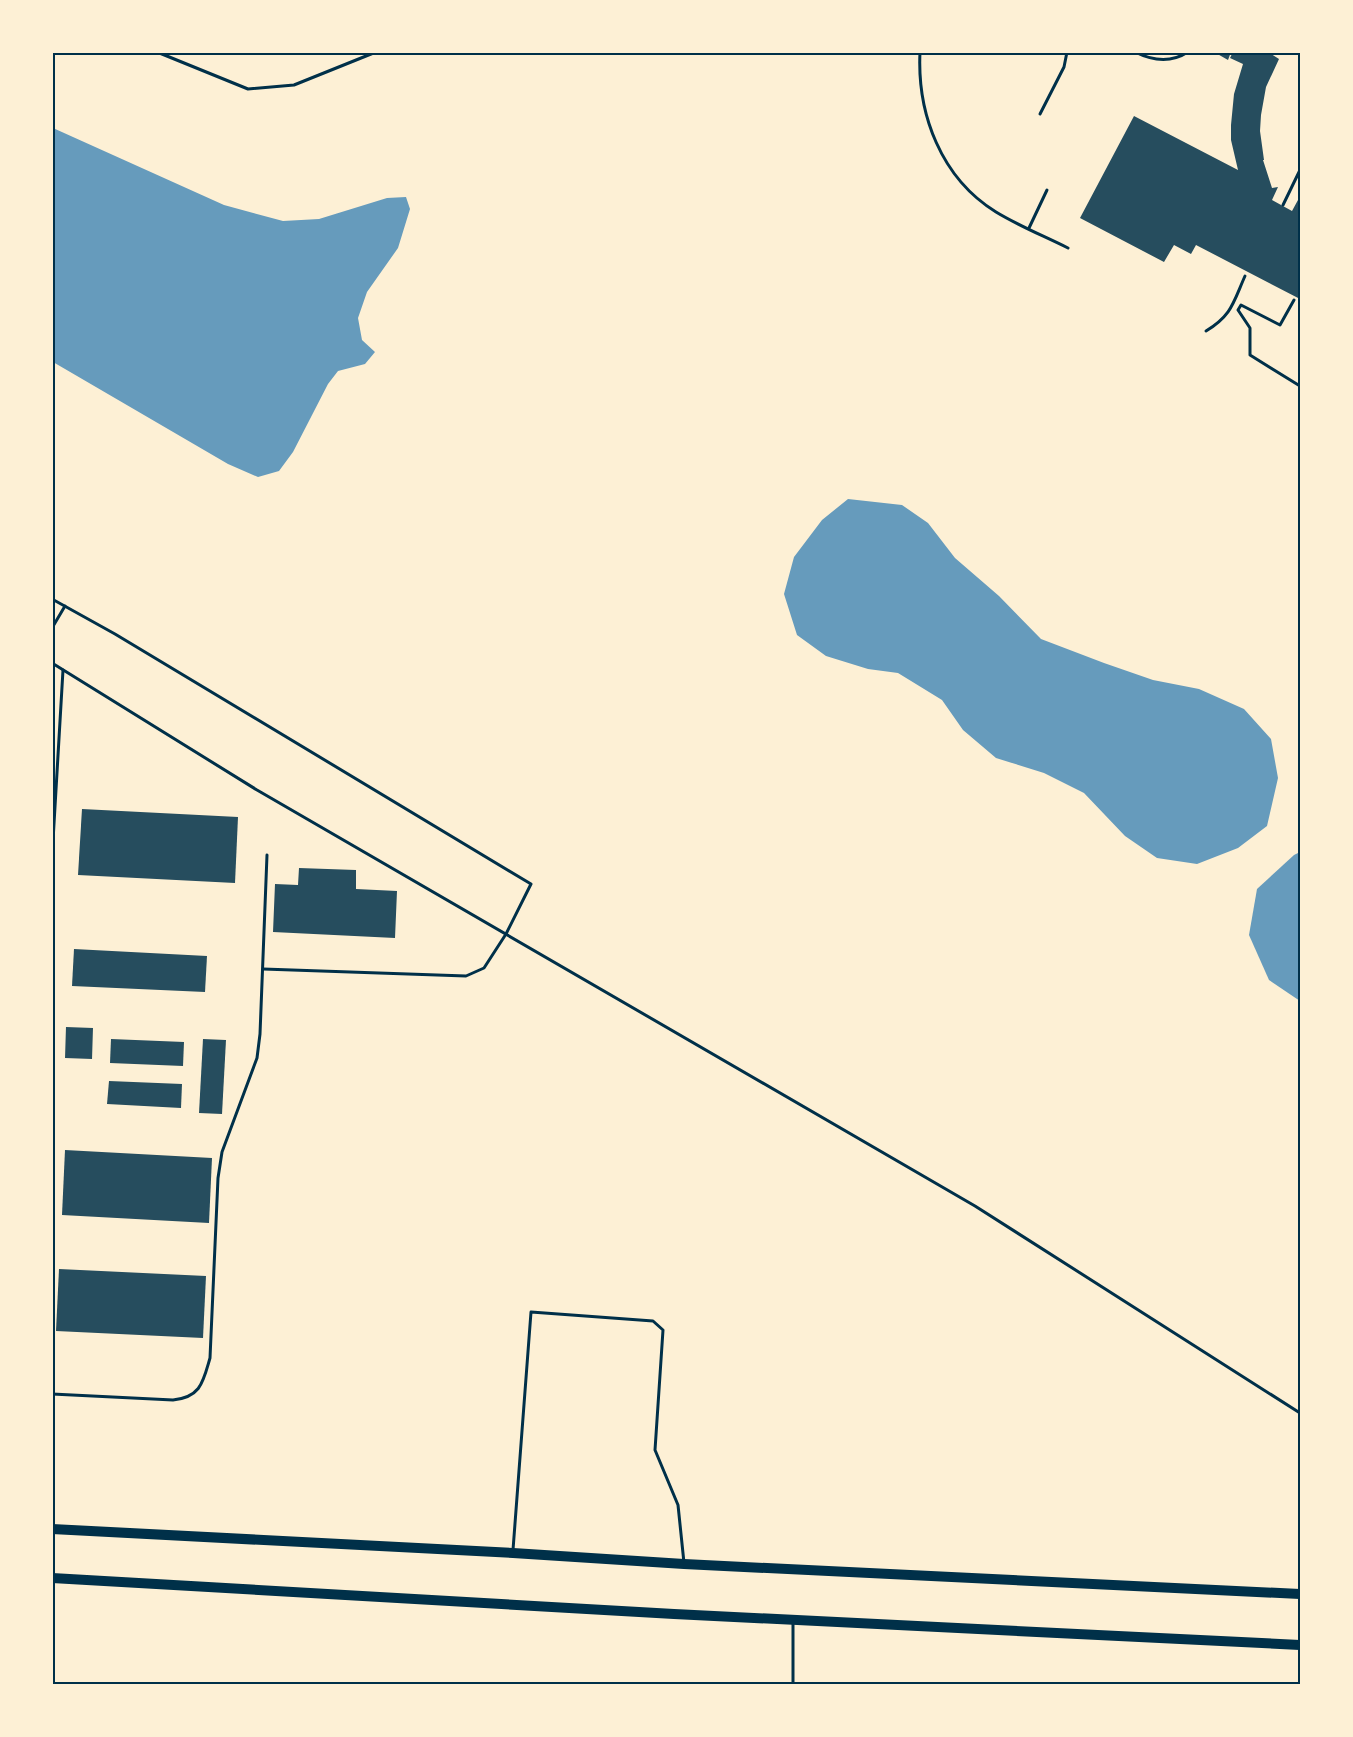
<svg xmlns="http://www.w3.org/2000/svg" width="1353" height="1737" viewBox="0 0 1353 1737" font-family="'Varela Round',sans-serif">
	<rect width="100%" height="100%" fill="#fdf0d5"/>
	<g fill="#669bbc">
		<polygon points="53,128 224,205 283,221 319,219 387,198 406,197 410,209 398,248 367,292 358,318 362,340 375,352 365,364 338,371 328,384 293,452 279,471 258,477 228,464 53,362"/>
		<polygon points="848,499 902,505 928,523 955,558 999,596 1041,639 1104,663 1153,680 1199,689 1244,709 1271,739 1278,778 1267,826 1238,848 1197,864 1157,858 1125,836 1084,793 1044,773 996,758 963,730 942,700 898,673 868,669 826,656 797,635 784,594 794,557 822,520"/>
		<polygon points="1300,852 1300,1001 1269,980 1249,935 1257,889 1294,855"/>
	</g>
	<g fill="#264d5e">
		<polygon points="1214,52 1231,52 1228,60"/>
		<polygon points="1233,52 1268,52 1279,59 1266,87 1261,115 1260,131 1264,160 1263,160 1272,188 1278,187 1272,200 1292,211 1298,200 1300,202 1300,299 1196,245 1191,254 1174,245 1164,262 1080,218 1134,116 1238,170 1231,140 1231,125 1234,94 1243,64 1230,58"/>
		<polygon points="82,809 238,817 235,883 78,875"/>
		<polygon points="299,868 356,870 356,889 397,891 395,938 273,932 275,884 298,885"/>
		<polygon points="74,949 207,956 205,992 72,986"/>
		<polygon points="66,1027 93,1028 92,1059 65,1058"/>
		<polygon points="111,1039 184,1042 183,1066 110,1063"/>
		<polygon points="203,1039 226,1040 222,1114 199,1113"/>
		<polygon points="109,1081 182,1084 181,1108 107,1104"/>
		<polygon points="65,1150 212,1158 209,1223 62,1215"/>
		<polygon points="59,1269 206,1276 203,1338 56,1331"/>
	</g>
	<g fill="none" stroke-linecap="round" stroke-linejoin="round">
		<g stroke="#003049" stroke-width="3">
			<polyline points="1283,205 1300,170"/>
			<polyline points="1294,300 1280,325 1241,305 1238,310 1250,328 1250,355 1300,386"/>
			<path d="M1206 331C1232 315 1233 303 1245 276"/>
		</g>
		<g stroke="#003049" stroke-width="3">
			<polyline points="157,52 248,89 294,85 376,52"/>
			<path d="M920 52C917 114 941 178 996 212 1019 226 1044 236 1068 248"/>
			<path d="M1135 52C1153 61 1171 63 1188 52"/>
			<polyline points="1040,114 1064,67 1067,52"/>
			<polyline points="1029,228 1047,190"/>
			<polyline points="52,599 115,634 531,884 506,934 484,968 466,976 263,969"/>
			<polyline points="52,628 65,606"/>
			<polyline points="52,663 257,790 975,1206 1300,1413"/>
			<polyline points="52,858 63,670"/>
			<path d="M52 1394 173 1400C201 1397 203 1382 210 1358L218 1178 222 1152 257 1058 260 1034 267 855"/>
			<polyline points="513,1550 531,1312 653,1321 663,1330 655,1450 678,1505 684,1563"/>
			<polyline points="793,1684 793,1623"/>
		</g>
		<g stroke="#003049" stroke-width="10">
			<polyline points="52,1529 513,1553 684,1564 1300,1594"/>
			<polyline points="52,1578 674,1614 1300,1645"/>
		</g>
	</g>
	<rect width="1353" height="1737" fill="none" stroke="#fdf0d5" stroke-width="108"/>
	<rect x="54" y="54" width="1245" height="1629" fill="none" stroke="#003049" stroke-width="2"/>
</svg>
